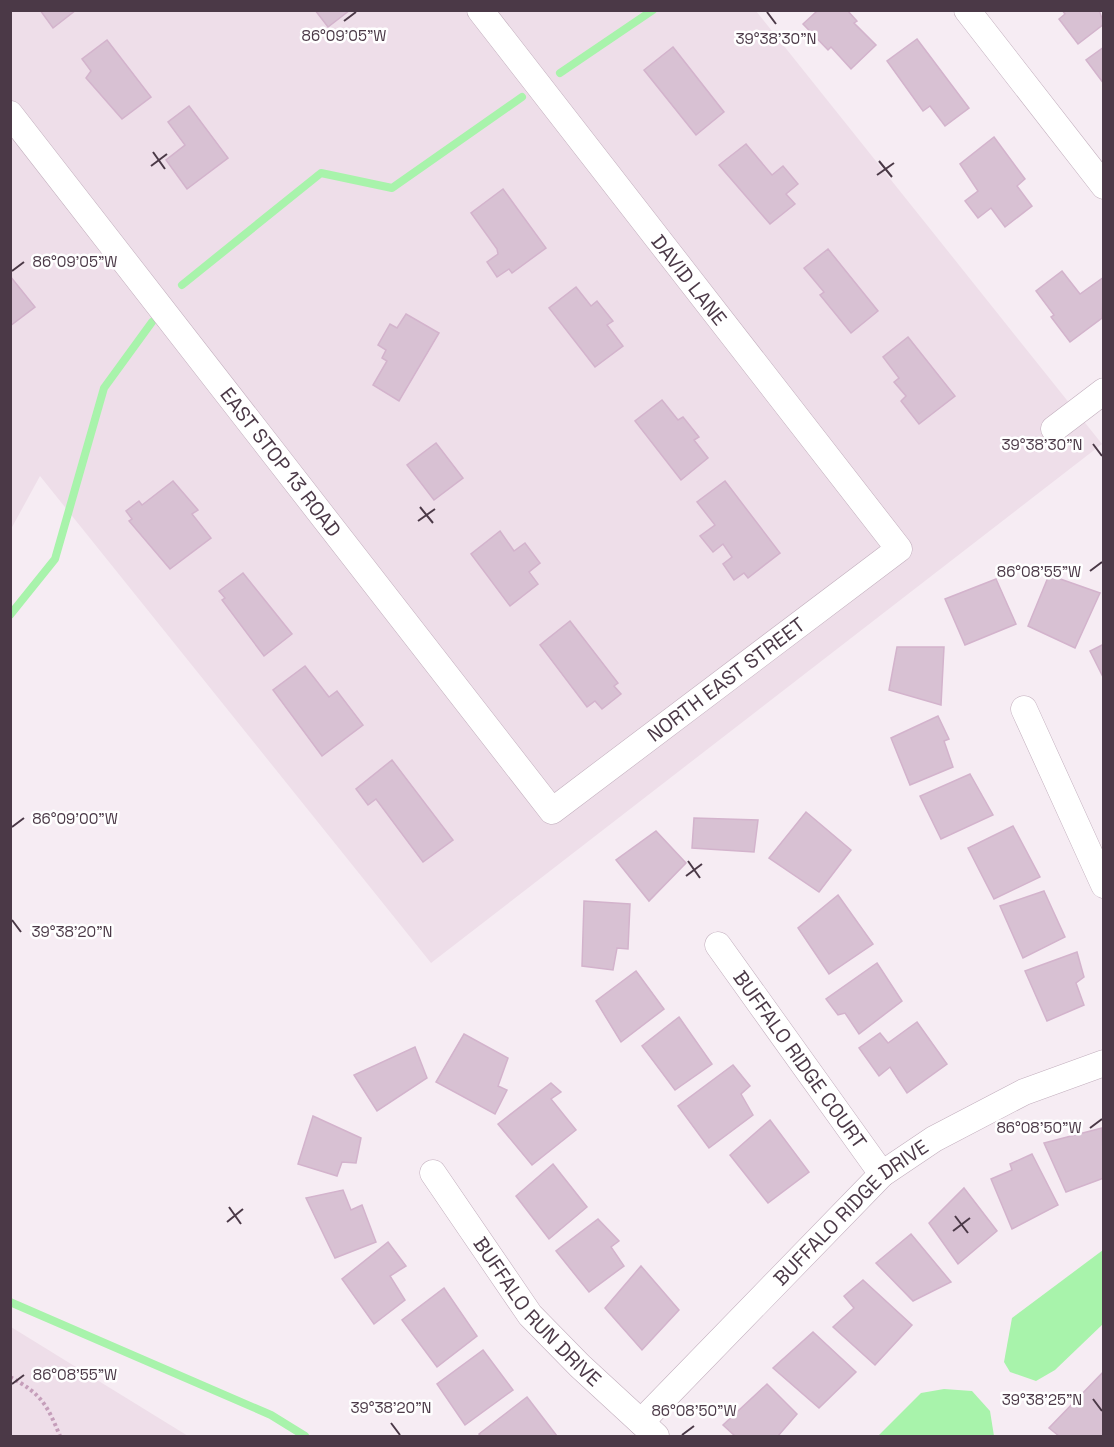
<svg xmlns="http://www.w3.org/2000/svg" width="1114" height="1447" viewBox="0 0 1114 1447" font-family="'Space Grotesk',sans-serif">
	<rect width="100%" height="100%" fill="#f6ecf3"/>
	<g fill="#eedee9">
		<polygon points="11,11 756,11 1102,444 431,963 40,476 11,529"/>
		<polygon points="10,1327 11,1327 188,1436 11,1436"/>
	</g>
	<g fill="#a8f3ab">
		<polygon points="1103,1250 1103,1324 1055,1370 1036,1381 1010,1372 1004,1362 1012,1318"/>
		<polygon points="944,1389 972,1391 990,1411 994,1436 878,1436 921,1393"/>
	</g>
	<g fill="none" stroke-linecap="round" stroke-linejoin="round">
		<g stroke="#a8f3ab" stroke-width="8">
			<polyline points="560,73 653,10"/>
			<polyline points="182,285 321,173 392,188 522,97"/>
			<polyline points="10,615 55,559 104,388 152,322"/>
			<polyline points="10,1302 271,1415 305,1436"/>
		</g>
	</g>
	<g fill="#d8c1d3" stroke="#d3b3cc" stroke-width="1.5">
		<polygon points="40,10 76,10 53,28"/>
		<polygon points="315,10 350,10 328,27"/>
		<polygon points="814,10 847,10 857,21 854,23 876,45 851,69 831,47 828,50 803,24 816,12"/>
		<polygon points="1062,10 1099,10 1104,24 1078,44 1059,19 1065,14"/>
		<polygon points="917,39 969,108 945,126 930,106 923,111 887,61"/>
		<polygon points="107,40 151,97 122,119 86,78 91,71 82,59"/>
		<polygon points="673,47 724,112 696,135 644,70"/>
		<polygon points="1104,47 1104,84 1086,60"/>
		<polygon points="189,106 228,158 187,189 166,160 185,145 168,122"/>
		<polygon points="994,137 1025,179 1017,186 1032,206 1005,227 991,208 978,218 965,201 978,191 960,164"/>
		<polygon points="746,144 772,175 783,166 798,184 786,194 795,204 770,224 719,165"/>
		<polygon points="503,189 546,248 512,273 509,269 497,277 487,262 498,254 497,249 471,213"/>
		<polygon points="828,249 878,311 851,333 820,295 824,292 804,268"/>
		<polygon points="1062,271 1080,294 1104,277 1102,318 1070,342 1051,317 1054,315 1036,291"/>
		<polygon points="10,276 35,307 10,326"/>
		<polygon points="576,287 591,306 597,301 613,321 607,325 623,346 595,367 549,308"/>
		<polygon points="406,314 439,333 399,401 373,385 387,361 382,358 386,350 378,345 390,324 397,328"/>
		<polygon points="908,337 955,396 919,424 901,401 906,396 894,382 899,378 883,357"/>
		<polygon points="662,400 678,420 683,417 699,437 694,440 708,458 681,480 635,421"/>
		<polygon points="436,443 463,478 434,500 407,465"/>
		<polygon points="173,481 198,510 192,514 211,538 170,569 129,521 132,519 126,511 139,501 142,505"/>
		<polygon points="725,481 780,553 748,578 744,573 734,580 723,564 732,557 723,544 713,552 700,536 715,525 697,502"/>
		<polygon points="500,531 514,551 525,543 540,563 529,572 538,584 510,606 471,554"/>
		<polygon points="243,573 292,634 264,656 222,600 225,598 219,591"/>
		<polygon points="1049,575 1100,593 1075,648 1028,626"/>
		<polygon points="996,579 1016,624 965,645 945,599"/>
		<polygon points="570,621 618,683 614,686 621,694 602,709 595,701 587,707 540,645"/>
		<polygon points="1104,644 1104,679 1090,651"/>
		<polygon points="897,647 944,647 941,705 889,690"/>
		<polygon points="305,666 329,697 337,691 363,725 322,756 273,690"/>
		<polygon points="938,716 949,739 944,741 953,767 910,785 891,738"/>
		<polygon points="392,760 453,840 423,862 376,799 368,805 356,789"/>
		<polygon points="970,774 993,815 941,839 920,796"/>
		<polygon points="806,812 851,850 819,892 769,858"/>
		<polygon points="694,818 758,820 754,852 692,848"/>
		<polygon points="1013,826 1040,877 994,899 968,848"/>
		<polygon points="656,831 686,863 649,901 616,860"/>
		<polygon points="1044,891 1065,937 1023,958 1000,906"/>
		<polygon points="838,895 873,944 829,974 798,928"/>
		<polygon points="584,901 630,904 628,949 617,948 613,970 582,966"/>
		<polygon points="1077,952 1084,977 1076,983 1084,1005 1047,1021 1025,971"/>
		<polygon points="877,963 902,1001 859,1034 845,1013 838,1015 826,999"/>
		<polygon points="636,971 664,1009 621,1042 596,1001"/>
		<polygon points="679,1017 712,1064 675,1090 642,1046"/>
		<polygon points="917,1022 947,1064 907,1093 890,1067 879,1076 859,1048 880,1033 888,1043"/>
		<polygon points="464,1034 508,1058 498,1086 507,1090 495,1114 436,1082"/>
		<polygon points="415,1047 427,1078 377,1111 354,1075"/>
		<polygon points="733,1065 750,1086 741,1094 753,1115 709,1148 678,1106"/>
		<polygon points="551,1083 561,1092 551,1099 576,1130 532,1165 498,1124"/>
		<polygon points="313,1116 361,1138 356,1163 342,1162 337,1176 298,1164"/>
		<polygon points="770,1120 809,1172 768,1203 730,1155"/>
		<polygon points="1102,1128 1104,1178 1066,1192 1044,1143"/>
		<polygon points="1032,1154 1058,1205 1012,1229 991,1179 1012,1170 1010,1164"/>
		<polygon points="553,1164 587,1207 549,1239 516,1196"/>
		<polygon points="964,1188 997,1231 958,1264 929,1223"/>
		<polygon points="343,1190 351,1210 362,1205 376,1242 335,1258 306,1198"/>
		<polygon points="598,1219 619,1241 611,1247 624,1266 589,1292 556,1251"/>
		<polygon points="911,1234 951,1282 913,1301 876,1263"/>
		<polygon points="388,1242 406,1266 390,1276 405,1300 374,1324 342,1279"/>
		<polygon points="641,1266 679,1310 642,1350 605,1308"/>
		<polygon points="863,1280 912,1325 875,1365 833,1327 854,1308 844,1296"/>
		<polygon points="444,1288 477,1336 437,1367 402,1320"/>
		<polygon points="813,1332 856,1372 819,1408 773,1368"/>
		<polygon points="483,1350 513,1390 465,1425 437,1384"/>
		<polygon points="1104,1371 1104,1436 1059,1436 1049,1428"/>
		<polygon points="767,1384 797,1414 778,1436 735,1436 723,1425"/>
		<polygon points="527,1397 557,1436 481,1436 479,1434"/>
	</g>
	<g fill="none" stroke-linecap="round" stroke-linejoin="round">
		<defs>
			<g id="minor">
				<polyline points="967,10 1104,186"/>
				<path id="s1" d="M10 114 552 811 899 549 480 10"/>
				<polyline points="1054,429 1104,391"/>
				<polyline points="1024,709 1104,885"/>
				<path id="s2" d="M718 945 882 1174"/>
				<path id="s3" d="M433 1173 530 1315 580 1366 656 1436"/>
				<path id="s4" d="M641 1422 882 1174 934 1139 1024 1092 1104 1063"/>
			</g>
		</defs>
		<use href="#minor" stroke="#c2aebd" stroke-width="27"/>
		<path stroke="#c59eba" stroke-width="4" stroke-dasharray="3 3" stroke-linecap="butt" d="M10 1377C42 1394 47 1405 60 1436"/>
		<use href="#minor" stroke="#fff" stroke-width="26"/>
	</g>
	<path fill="none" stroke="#4b3947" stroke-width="2" d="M767 12 776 24M344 21 356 12M153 152 165 169M879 161 892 177M151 166 167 154M877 175 894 163M12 271 24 262M1093 444 1102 456M420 507 433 523M418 521 435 509M1090 571 1102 562M12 827 24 818M688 861 700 878M686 876 702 864M12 920 21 932M1090 1128 1102 1119M229 1207 241 1224M955 1216 968 1233M227 1222 243 1209M953 1231 970 1218M12 1384 24 1375M1093 1399 1102 1411M391 1423 400 1435M682 1435 694 1426"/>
	<g text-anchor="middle" stroke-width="5" stroke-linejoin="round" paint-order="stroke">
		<g font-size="20" fill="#4b3947" stroke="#fff">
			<text transform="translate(689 280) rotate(52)" y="7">DAVID LANE</text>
			<text dy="7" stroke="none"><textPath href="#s1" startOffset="441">EAST STOP 13 ROAD</textPath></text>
			<text dy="7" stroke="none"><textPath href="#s1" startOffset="1101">NORTH EAST STREET</textPath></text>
			<text dy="7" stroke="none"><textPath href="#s2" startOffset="141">BUFFALO RIDGE COURT</textPath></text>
			<text dy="7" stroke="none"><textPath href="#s4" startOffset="297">BUFFALO RIDGE DRIVE</textPath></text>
			<text dy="7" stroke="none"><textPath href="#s3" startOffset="174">BUFFALO RUN DRIVE</textPath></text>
		</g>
	</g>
	<g font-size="15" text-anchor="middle" fill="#4b3947" stroke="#fff" stroke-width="5" stroke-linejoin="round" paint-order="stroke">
		<text x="344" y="41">86°09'05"W</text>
		<text x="776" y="44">39°38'30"N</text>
		<text x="75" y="267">86°09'05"W</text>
		<text x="1042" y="450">39°38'30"N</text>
		<text x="1039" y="577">86°08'55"W</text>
		<text x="75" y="824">86°09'00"W</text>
		<text x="72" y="937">39°38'20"N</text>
		<text x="1039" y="1133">86°08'50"W</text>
		<text x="75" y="1380">86°08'55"W</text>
		<text x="1042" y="1405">39°38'25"N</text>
		<text x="391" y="1413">39°38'20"N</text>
		<text x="694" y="1416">86°08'50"W</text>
	</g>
	<rect width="1114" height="1447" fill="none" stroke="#4b3947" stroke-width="24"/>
</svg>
